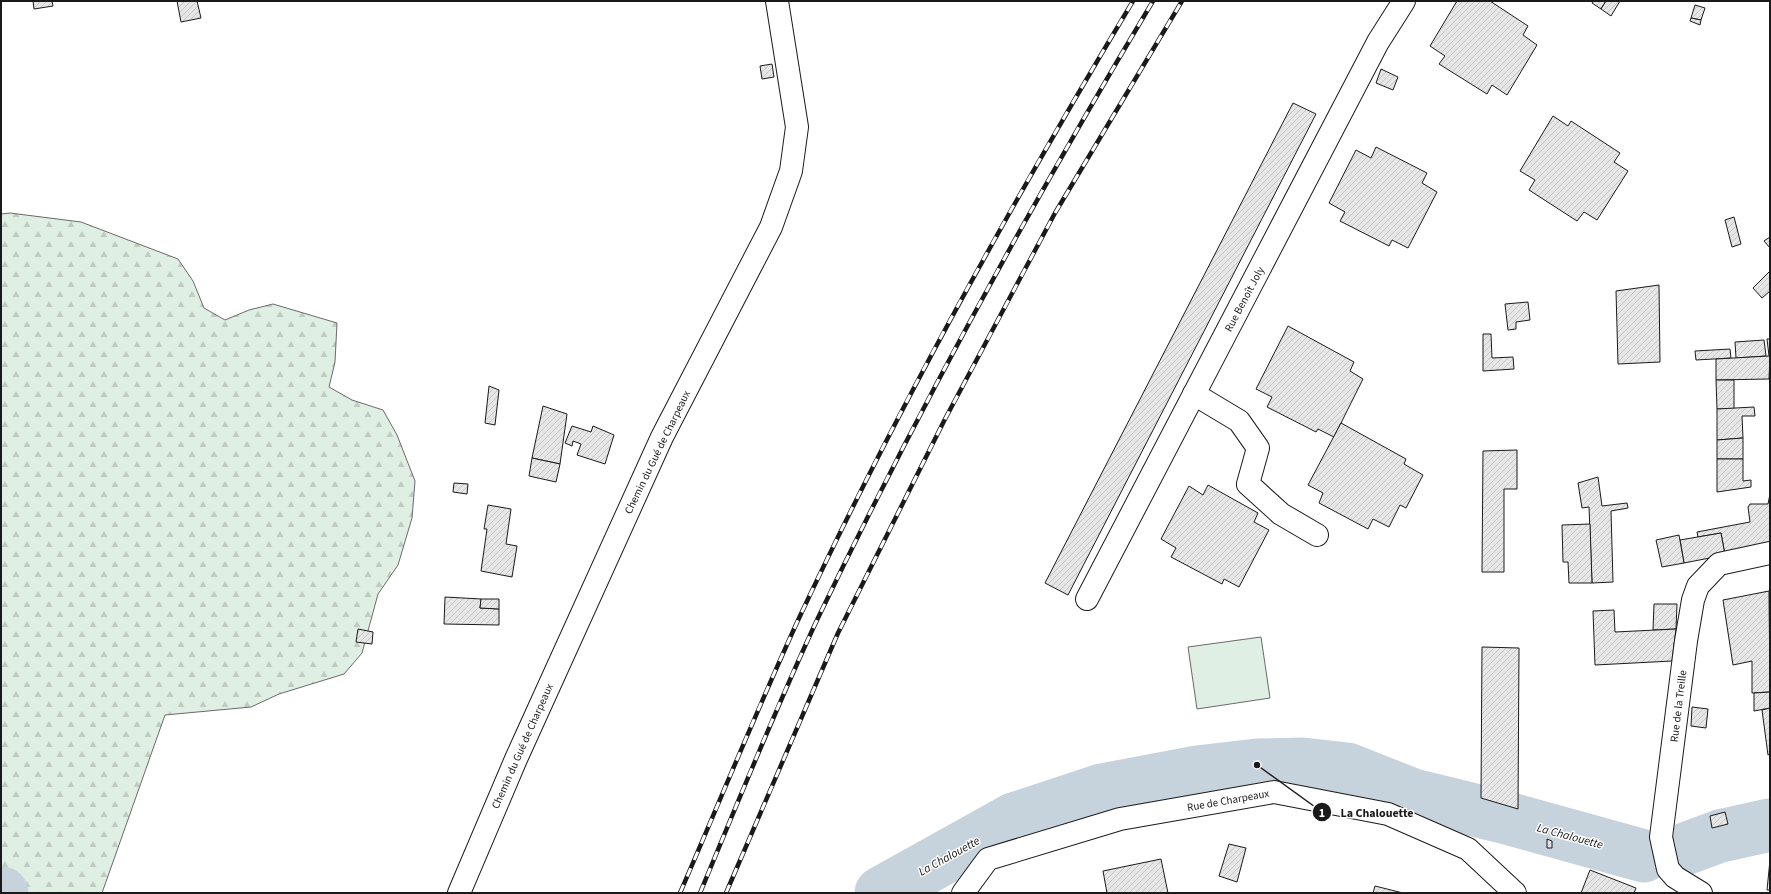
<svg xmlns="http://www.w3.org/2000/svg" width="1771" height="894" viewBox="0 0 1771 894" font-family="'Source Sans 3',sans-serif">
	<defs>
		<pattern id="forest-firs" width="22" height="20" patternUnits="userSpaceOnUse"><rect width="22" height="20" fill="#e0efe3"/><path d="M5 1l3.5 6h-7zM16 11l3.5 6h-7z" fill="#c0ccc2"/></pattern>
		<pattern id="building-hatch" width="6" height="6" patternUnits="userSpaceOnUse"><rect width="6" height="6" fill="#e6e6e6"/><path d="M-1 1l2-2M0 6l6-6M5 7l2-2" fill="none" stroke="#c5c5c5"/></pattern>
	</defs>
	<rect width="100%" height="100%" fill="#fff"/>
	<polygon fill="url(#forest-firs)" stroke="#6a6a6a" points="10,213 81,222 178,259 193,281 204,308 225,320 249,310 273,304 337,323 335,362 329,387 352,400 383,410 397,435 415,481 412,518 398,565 378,594 362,653 344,674 279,694 251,707 165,715 102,893 1,893 1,214"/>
	<polygon fill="#e0efe3" stroke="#6a6a6a" points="1261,637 1270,698 1197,709 1188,647"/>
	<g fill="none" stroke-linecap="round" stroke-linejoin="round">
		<g stroke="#c6d2dc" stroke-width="53">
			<polyline points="1685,849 1720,836 1770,825"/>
			<polyline points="1,893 2,893"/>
			<polyline points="881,893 1014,819 1102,790 1197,772 1257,765 1303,764 1347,769 1413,795 1503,817 1644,856"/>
		</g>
	</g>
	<g fill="url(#building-hatch)" stroke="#1a1a1a">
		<polygon points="33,1 52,1 53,6 34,9"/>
		<polygon points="177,1 197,1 201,18 181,22"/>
		<polygon points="1457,1 1490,1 1528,26 1523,35 1537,45 1507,95 1492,85 1487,94 1439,64 1445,56 1430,46"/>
		<polygon points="1593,1 1606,1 1601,9 1592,3"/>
		<polygon points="1606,1 1620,1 1611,16 1601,9"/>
		<polygon points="1695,5 1705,8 1701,20 1691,18"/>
		<polygon points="1691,18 1701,20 1700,25 1690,21"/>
		<polygon points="772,64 774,77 762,79 760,66"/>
		<polygon points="1381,69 1398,77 1393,90 1376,83"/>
		<polygon points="1293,103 1316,114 1068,595 1045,583"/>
		<polygon points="1553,116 1568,126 1571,121 1620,153 1614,162 1628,171 1597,220 1584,212 1577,221 1529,190 1535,180 1520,171"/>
		<polygon points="1376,147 1427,173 1422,183 1437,192 1408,248 1392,240 1389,246 1340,221 1345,212 1329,203 1356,150 1371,158"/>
		<polygon points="1734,217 1741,244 1732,247 1725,220"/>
		<polygon points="1770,237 1770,248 1764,241"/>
		<polygon points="1770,271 1770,291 1762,298 1753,288"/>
		<polygon points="1659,285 1660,362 1618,364 1616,291"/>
		<polygon points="1528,302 1530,320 1516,322 1516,329 1508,330 1505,304"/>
		<polygon points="1288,326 1354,362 1350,371 1363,379 1334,437 1318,429 1316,432 1267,407 1272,397 1256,389"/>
		<polygon points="1483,334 1491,334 1492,358 1513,357 1514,369 1483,371"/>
		<polygon points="1767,339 1770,339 1770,356 1769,356"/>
		<polygon points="1764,340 1766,356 1736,358 1735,342"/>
		<polygon points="1730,349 1731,358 1696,360 1695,351"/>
		<polygon points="1769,356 1770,356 1769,379 1716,380 1716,359"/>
		<polygon points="1716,380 1734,380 1734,409 1717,409"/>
		<polygon points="489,386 499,390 495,425 485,423"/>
		<polygon points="543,406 567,414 560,464 532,458"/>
		<polygon points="1754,407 1755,416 1742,416 1743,438 1717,440 1717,409"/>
		<polygon points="1341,423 1406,459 1404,464 1423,475 1406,508 1400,505 1389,527 1373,519 1368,529 1319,503 1323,493 1308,485"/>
		<polygon points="572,426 591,432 593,426 614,435 605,464 577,455 581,444 573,441 572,446 565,443"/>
		<polygon points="1743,438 1743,459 1717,459 1717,440"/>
		<polygon points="1517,450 1517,489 1504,489 1504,572 1482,572 1483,451"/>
		<polygon points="532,458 560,464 556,482 529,476"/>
		<polygon points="1717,459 1743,459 1743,481 1751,480 1751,487 1717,492"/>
		<polygon points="1598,477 1602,506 1627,503 1628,508 1611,511 1613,582 1592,583 1589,507 1582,508 1578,483"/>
		<polygon points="454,483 468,484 467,494 453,492"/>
		<polygon points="1208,485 1258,513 1254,522 1269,530 1239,587 1224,579 1222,584 1171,557 1176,548 1161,539 1189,486 1203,495"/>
		<polygon points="1770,494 1770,546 1725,555 1721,533 1698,537 1697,532 1750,522 1748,507 1750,504 1768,504"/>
		<polygon points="488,505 511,509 506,544 517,546 512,577 481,571 487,529 484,529"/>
		<polygon points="1590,524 1592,583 1569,583 1568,562 1563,562 1562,525"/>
		<polygon points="1721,533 1725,555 1684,563 1680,540"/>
		<polygon points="1679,535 1684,563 1662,567 1656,540"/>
		<polygon points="1769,591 1770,692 1752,693 1752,661 1733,665 1723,600"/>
		<polygon points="445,597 481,599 480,608 499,609 499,625 444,624"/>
		<polygon points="481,599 499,599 499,609 480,608"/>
		<polygon points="1654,604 1677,604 1676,629 1653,630"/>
		<polygon points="1614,610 1615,632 1676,629 1672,661 1595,665 1593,611"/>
		<polygon points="358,629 373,632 372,644 356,642"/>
		<polygon points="1482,647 1519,648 1518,809 1481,798"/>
		<polygon points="1770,692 1770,708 1754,711 1754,693"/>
		<polygon points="1692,707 1708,709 1706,728 1691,726"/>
		<polygon points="1770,708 1770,754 1768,755 1762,710"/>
		<polygon points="1725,812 1728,824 1712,828 1710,816"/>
		<polygon points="1547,839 1552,841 1552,848 1547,848"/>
		<polygon points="1229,844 1246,848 1237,882 1219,876"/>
		<polygon points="1161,859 1168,893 1107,893 1103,871"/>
		<polygon points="1770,860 1770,890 1767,890"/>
		<polygon points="1590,870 1636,888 1634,893 1581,893"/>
		<polygon points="1375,886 1403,893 1373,893"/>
	</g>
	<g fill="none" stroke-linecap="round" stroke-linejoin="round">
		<defs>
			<g id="minor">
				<polyline points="1194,394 1239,421 1258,448 1248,484 1281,514 1317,535"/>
				<polyline points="1087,599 1378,42 1404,1"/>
				<polyline points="459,893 516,759 662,437 771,227 791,171 797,127 777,1"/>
				<polyline points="963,893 988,859 1120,819 1274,792 1388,814 1468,849 1515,893"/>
				<polyline points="1701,893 1675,877 1668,869 1661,837 1686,641 1693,600 1698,586 1719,564 1770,553"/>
			</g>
		</defs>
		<use href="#minor" stroke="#1a1a1a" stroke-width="24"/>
		<use href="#minor" stroke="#fff" stroke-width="22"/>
		<defs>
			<g id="rail">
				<path d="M680 893C720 801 758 707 800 616 899 405 1013 201 1133 1"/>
				<path d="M700 893C738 802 775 710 817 620 919 408 1032 203 1153 1"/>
				<polyline points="726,893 838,633 944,421 1055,213 1182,1"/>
			</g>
		</defs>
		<use href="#rail" stroke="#1a1a1a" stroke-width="4.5"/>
		<use href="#rail" stroke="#fff" stroke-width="3" stroke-dasharray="9" stroke-linecap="butt"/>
	</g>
	<g text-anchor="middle" stroke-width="3" stroke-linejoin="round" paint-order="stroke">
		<g font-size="11" fill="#1a1a1a" stroke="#fff">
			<text transform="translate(1244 299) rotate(-62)" y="4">Rue Benoît Joly</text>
			<text transform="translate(657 452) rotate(-64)" y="4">Chemin du Gué de Charpeaux</text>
			<text transform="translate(1678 706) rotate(-83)" y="4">Rue de la Treille</text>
			<text transform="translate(522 746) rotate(-66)" y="4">Chemin du Gué de Charpeaux</text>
			<text transform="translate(1228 800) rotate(-10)" y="4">Rue de Charpeaux</text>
		</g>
		<g font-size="12" font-style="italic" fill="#1a1a1a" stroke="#fff">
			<text transform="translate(1570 836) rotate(15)" y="4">La Chalouette</text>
			<text transform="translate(949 856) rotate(-29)" y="4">La Chalouette</text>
		</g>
	</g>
	<path fill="none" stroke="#1a1a1a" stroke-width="1.5" d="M1257 765L1322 812"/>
	<g fill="#1a1a1a" stroke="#fff" stroke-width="1.5">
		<circle cx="1257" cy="765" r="4"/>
		<circle cx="1322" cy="812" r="10"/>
	</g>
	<g font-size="12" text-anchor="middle" font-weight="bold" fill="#fff">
		<text x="1322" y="817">1</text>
	</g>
	<g font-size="12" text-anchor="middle" font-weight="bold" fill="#1a1a1a" stroke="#fff" stroke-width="3" stroke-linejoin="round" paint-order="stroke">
		<text x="1377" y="817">La Chalouette</text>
	</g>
	<rect width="1771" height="894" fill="none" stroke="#1a1a1a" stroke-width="4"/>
</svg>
